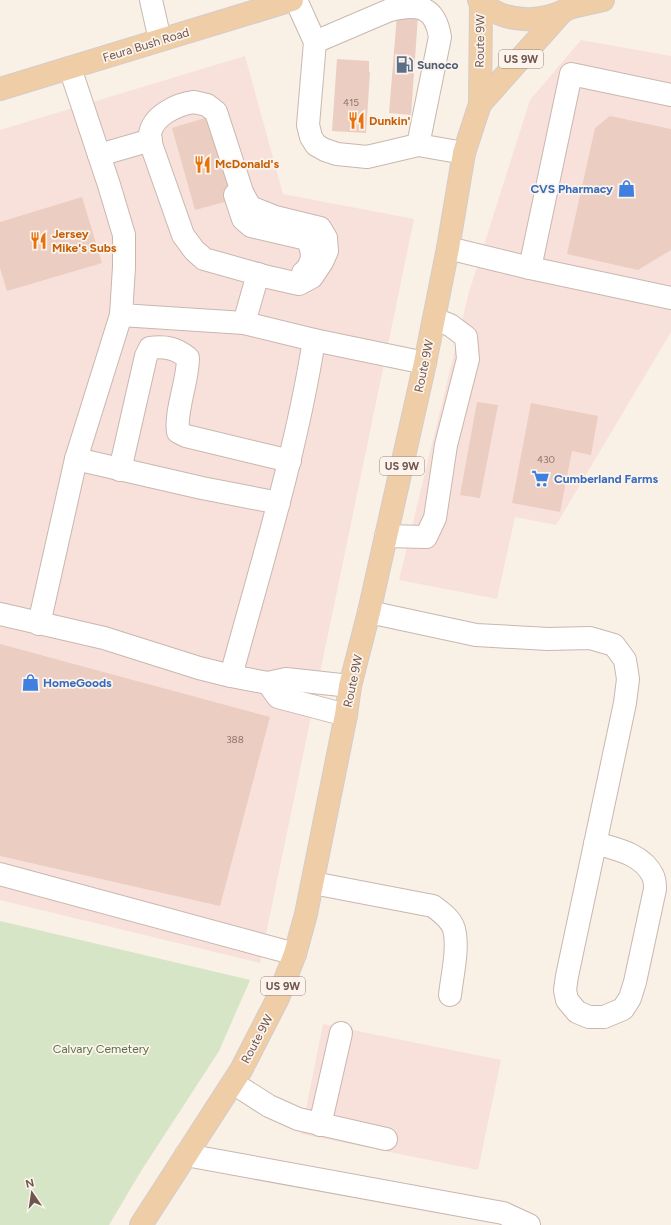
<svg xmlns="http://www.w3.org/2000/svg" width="671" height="1225" viewBox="0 0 671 1225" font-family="Figtree,sans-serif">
	<rect width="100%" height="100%" fill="#f9f0e6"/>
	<g fill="#f8e1db">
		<polygon points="581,40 671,56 671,332 556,525 515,517 497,599 399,580 469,292 530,100"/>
		<polygon points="245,56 283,194 414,219 260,963 0,900 0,130"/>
		<polygon points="323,1024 501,1060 478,1170 301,1134"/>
	</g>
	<polygon fill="#d6e5c6" points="0,921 250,980 219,1051 141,1171 109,1225 0,1225"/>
	<g fill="#ebcdc1">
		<polygon points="397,15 418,16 411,115 389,113"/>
		<polygon points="337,59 369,61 369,72 370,72 366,133 332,131"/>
		<polygon points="610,116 671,129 671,250 638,270 567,254 595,128"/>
		<polygon points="208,117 232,200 195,210 172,128"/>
		<polygon points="82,197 102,263 7,291 0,268 0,222"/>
		<polygon points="477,402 498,405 480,498 460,495"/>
		<polygon points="531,403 598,416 591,455 572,451 560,512 512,503"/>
		<polygon points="0,644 270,717 220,906 0,856"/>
	</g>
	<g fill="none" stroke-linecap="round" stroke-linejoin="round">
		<defs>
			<g id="minor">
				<polyline points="151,0 160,40"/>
				<polyline points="296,0 315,42 308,125 311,137 316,145 325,150 337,154 367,157 418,145 464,153"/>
				<path d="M315 42 390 10C418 3 435 6 440 37L418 145"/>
				<polyline points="70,68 109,185 124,235 124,267 121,315 244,323 314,340 425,363"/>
				<path d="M194 102 207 105 216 112 242 192 250 207 275 217 320 228 326 238 327 251 322 262 312 277 299 284 268 277 204 259 194 250 183 235 152 147C151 143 150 138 150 134 153 115 178 104 194 102Z"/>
				<polyline points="99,155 151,140"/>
				<path d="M235 195 243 219 251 226 307 239C314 252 314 263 303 273"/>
				<polyline points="448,248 530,268 671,298"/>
				<polyline points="530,268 571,74 671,95"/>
				<polyline points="244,323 258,274"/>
				<polyline points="76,459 202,488 279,503"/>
				<path d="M120 470 146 356 150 348C165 346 176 348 188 358 188 382 175 410 178 432L186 436 290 461"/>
				<polyline points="386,536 426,537 435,518 446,445 468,359 466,337 450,325 434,319"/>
				<path d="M369 612 476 635 548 639 590 638 614 645 625 660 628 679 625 703 567 976 565 990 567 1000 577 1012 589 1017H604L623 1009 630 998 635 982 655 889C655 885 655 880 653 876 643 854 616 849 595 843"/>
				<polyline points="0,614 104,638 199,668 231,676 268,683 286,679 350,686"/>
				<polyline points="39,624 76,459 121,315"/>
				<path d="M231 676C261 565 296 454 314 340"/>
				<polyline points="268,683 278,697 346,715"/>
				<polyline points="0,874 295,954"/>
				<path d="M313 883 433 906C441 912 451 919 454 929 459 948 452 976 450 995"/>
				<polyline points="233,1083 269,1106 298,1119 386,1139"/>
				<polyline points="320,1125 341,1033"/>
				<polyline points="186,1155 503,1213 529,1225"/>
			</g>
			<g id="major">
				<path d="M479 0C505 27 553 24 580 0"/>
				<polyline points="572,7 603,0"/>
				<polyline points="0,89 292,0"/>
				<polyline points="480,104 561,13"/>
				<polyline points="141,1225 241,1070 278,998 295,954 306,914 346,715 350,686 369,612 425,363 448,248 464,153 480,104 481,3"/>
			</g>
		</defs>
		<use href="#minor" stroke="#c9b7ae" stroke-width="24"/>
		<use href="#major" stroke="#d4ccca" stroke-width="24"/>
		<use href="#minor" stroke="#fff" stroke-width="22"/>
		<use href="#major" stroke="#efcda7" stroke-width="22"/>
	</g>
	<defs>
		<symbol id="fuel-bare" viewBox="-9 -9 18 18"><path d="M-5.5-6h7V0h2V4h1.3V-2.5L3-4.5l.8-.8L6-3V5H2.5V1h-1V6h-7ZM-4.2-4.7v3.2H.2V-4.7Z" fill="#5c6f8a" stroke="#fcf4ec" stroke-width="2.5" paint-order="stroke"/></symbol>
		<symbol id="restaurant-bare" viewBox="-9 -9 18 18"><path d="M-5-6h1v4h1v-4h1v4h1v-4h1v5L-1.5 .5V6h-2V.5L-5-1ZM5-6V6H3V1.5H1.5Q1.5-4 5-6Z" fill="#e8710a" stroke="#fcf4ec" stroke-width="2.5" paint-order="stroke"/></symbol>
		<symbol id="shop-bare" viewBox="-9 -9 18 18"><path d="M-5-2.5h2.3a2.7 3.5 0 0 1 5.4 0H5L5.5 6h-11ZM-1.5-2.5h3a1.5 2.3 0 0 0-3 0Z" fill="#3f7fe0" stroke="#fcf4ec" stroke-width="2.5" paint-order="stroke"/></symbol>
		<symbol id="supermarket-bare" viewBox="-9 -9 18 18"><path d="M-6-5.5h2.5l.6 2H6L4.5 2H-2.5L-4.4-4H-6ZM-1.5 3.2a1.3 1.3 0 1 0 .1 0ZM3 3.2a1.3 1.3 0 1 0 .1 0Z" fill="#3f7fe0" stroke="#fcf4ec" stroke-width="2.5" paint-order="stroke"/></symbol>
	</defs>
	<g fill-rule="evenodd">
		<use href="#fuel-bare" x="392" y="52" width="25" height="25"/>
		<use href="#restaurant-bare" x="344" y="108" width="25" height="25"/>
		<use href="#restaurant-bare" x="190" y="152" width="25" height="25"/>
		<use href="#shop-bare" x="614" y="176" width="25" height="25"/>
		<use href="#restaurant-bare" x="26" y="228" width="25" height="25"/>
		<use href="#supermarket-bare" x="528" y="466" width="25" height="25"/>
		<use href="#shop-bare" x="18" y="670" width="25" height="25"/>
	</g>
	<g text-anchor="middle" stroke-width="3.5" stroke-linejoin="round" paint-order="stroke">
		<g font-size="10" fill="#8e746b">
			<text x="351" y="106">415</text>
			<text x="546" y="463">430</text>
			<text x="235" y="743">388</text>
		</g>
		<g fill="#fcf4ec" stroke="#99857d" stroke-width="1">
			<rect x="499" y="50" width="44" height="18" rx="3"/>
			<rect x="380" y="457" width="44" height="18" rx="3"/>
			<rect x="261" y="977" width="44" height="18" rx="3"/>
		</g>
		<g font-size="11" font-weight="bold" fill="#6f564e">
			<text x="521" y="63">US 9W</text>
			<text x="402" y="470">US 9W</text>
			<text x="283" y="990">US 9W</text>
		</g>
		<g font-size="12" fill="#6f564e" stroke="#fcf4ec">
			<text transform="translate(480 41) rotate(-89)" y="4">Route 9W</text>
			<text transform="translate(146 45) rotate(-17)" y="4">Feura Bush Road</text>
			<text transform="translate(424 366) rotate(-78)" y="4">Route 9W</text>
			<text transform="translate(353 681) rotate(-78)" y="4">Route 9W</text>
			<text transform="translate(257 1039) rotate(-62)" y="4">Route 9W</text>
		</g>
		<g font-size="12" font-weight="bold" fill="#4e5e75" stroke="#fcf4ec" text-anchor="start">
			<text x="417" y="69">Sunoco</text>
		</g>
		<g font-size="12" font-weight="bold" fill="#c56008" stroke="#fcf4ec" text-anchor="start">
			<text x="369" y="125">Dunkin'</text>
			<text x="215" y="168">McDonald's</text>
			<text x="52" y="238">Jersey<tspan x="52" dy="14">Mike's Subs</tspan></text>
		</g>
		<g font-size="12" font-weight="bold" fill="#366cbe" stroke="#fcf4ec" text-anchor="start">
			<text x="613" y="193" text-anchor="end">CVS Pharmacy</text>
			<text x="554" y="483">Cumberland Farms</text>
			<text x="43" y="687">HomeGoods</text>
		</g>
		<g font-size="12" fill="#597348" stroke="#fcf4ec">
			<text x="101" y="1053">Calvary Cemetery</text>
		</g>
	</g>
	<g transform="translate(32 1193) rotate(347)" stroke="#fcf4ec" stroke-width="3" paint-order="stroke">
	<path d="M0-3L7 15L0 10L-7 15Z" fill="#6f564e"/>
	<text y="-6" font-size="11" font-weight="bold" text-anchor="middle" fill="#6f564e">N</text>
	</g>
</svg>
